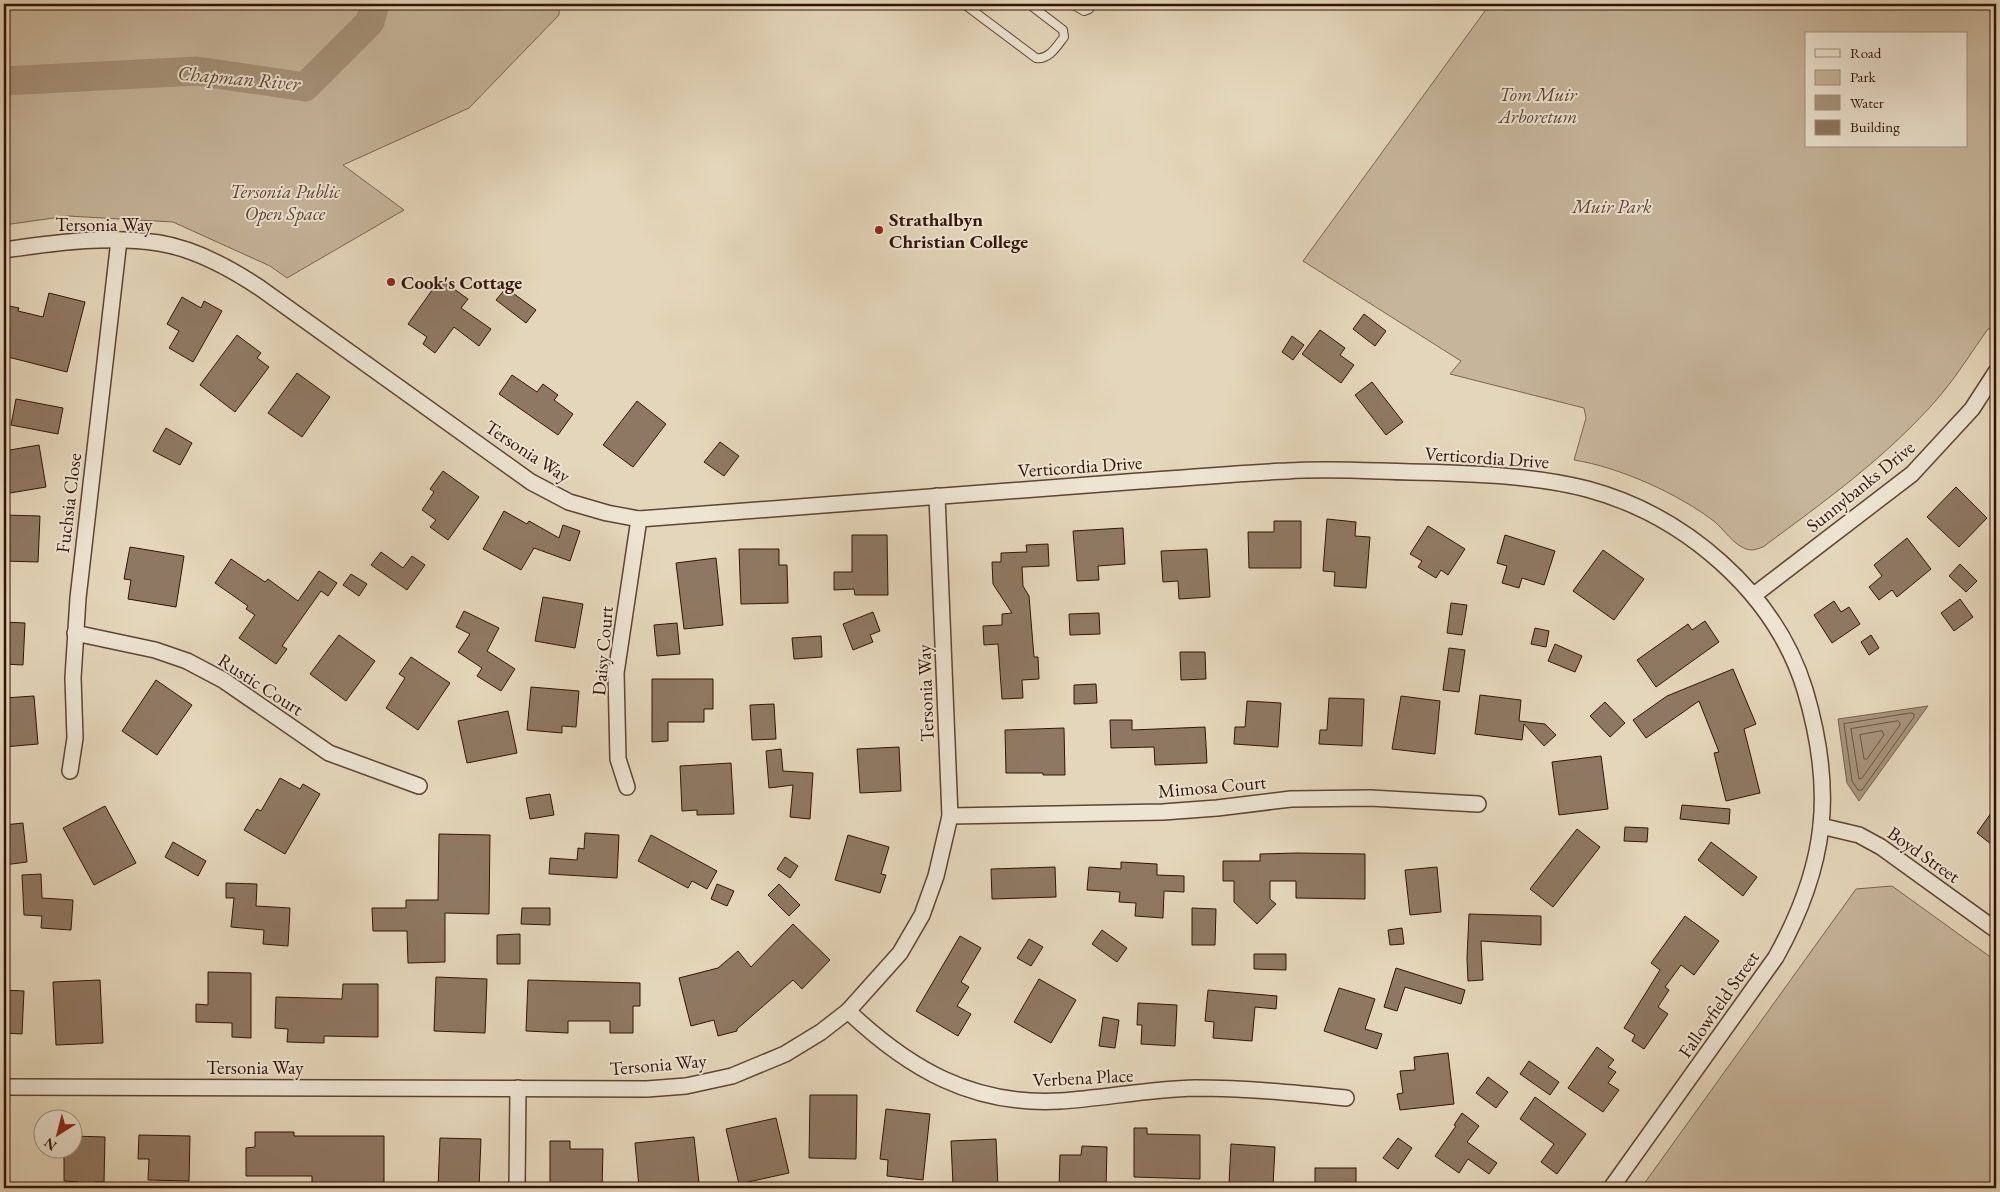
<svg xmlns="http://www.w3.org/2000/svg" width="2000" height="1192" viewBox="0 0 2000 1192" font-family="'EB Garamond',serif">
	<rect width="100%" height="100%" fill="#e4d6ba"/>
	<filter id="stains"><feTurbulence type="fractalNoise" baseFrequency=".004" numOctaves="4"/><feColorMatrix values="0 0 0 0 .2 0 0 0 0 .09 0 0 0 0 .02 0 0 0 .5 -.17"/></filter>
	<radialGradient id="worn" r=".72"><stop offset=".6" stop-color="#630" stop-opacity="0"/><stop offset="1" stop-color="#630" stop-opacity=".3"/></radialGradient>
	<g fill="#c6b59b" stroke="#7c6450" fill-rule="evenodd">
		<polygon points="4,4 559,4 559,15 469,108 343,165 404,210 287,278 270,266 173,222 68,216 4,225"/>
		<path d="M1490 4H1996V328L1988 329C1972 351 1957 376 1939 397 1888 456 1825 501 1763 547 1760 548 1755 550 1751 550 1737 549 1725 531 1715 522 1679 494 1619 467 1574 460L1586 418 1584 408 1450 374 1461 361 1303 261ZM1806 34H1966V146H1806Z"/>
		<polygon points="1892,886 1996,961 1996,1188 1641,1188 1856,889"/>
	</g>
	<polygon fill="#a7947c" stroke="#78604c" points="1928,706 1859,801 1847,783 1838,719"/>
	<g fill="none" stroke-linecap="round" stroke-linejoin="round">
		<g stroke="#6c5440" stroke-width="1">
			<polygon points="1911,713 1914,714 1914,717 1862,790 1858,790 1852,781 1844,724"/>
			<polygon points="1898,721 1900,723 1900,725 1862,778 1859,779 1851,729"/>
			<polygon points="1882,731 1884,735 1867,759 1864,759 1860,735"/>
		</g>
		<polyline stroke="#a7947c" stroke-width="29" points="4,81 197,71 305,87 370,22 375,4"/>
	</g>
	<g fill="#8f7863" stroke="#321305">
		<polygon points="440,279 468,299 461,308 491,329 479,346 454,327 435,353 423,344 427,337 408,324"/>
		<polygon points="506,288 536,310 526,323 496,300"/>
		<polygon points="49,293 85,302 67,372 4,356 4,305 19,308 18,311 43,317"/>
		<polygon points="182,297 201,308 204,301 222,311 193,362 169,348 179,331 167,324"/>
		<polygon points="1364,314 1386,331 1375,346 1353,329"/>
		<polygon points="1320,330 1345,348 1340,355 1354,365 1341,383 1302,354"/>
		<polygon points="237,335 261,353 257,358 269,367 235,412 200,385"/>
		<polygon points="1292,336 1304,345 1293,360 1282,352"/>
		<polygon points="297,373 330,397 302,437 268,413"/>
		<polygon points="512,375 537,392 543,384 558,395 554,400 573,414 558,435 499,394"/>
		<polygon points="1372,382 1403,422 1386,435 1355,395"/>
		<polygon points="16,399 63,408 58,434 11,425"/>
		<polygon points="637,401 666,424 633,467 603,445"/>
		<polygon points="166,428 192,443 180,465 153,451"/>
		<polygon points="720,442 739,456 724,476 704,462"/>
		<polygon points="39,445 46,487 4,494 4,451"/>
		<polygon points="443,471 479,497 448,540 430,527 436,520 422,510 434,492 430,489"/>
		<polygon points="1956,487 1987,518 1959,547 1927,517"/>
		<polygon points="504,511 527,524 529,521 559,538 563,525 580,531 570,561 534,548 521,570 483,549"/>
		<polygon points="4,515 40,516 38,562 4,561"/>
		<polygon points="1327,519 1356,522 1355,536 1370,537 1366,588 1334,586 1335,572 1323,571"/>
		<polygon points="1274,521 1301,521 1301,568 1249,568 1248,532 1274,532"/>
		<polygon points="1428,526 1465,549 1448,575 1441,570 1436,578 1418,567 1422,561 1410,554"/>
		<polygon points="1123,528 1125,564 1098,566 1099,580 1077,581 1073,531"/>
		<polygon points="852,535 887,535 888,595 855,595 854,589 834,590 834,572 852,572"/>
		<polygon points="1505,535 1555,551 1544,585 1522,578 1519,588 1502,583 1507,566 1497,563"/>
		<polygon points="1907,538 1931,569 1897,597 1892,590 1879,600 1869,587 1882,576 1874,565"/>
		<polygon points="1048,544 1049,566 1022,567 1023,586 1029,596 1034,657 1038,657 1039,679 1022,680 1023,698 1002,699 998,644 984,645 983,626 1002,625 1002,614 1012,613 993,584 992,562 1001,562 1001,553 1027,552 1026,545"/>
		<polygon points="130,547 184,556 176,607 128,599 131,580 124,579"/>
		<polygon points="739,549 779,549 779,565 787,565 788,603 741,604"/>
		<polygon points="1207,549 1210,597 1179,599 1178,581 1163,582 1161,551"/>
		<polygon points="1603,550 1644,579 1614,620 1573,591"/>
		<polygon points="381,552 403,568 412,556 425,565 407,590 371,565"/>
		<polygon points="716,558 723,625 684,629 676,563"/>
		<polygon points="231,559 265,582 268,579 298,601 319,571 337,583 328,596 321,591 282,646 287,649 276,664 239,638 255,615 246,609 248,606 215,583"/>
		<polygon points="1960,564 1977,581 1966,592 1949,576"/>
		<polygon points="351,574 367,584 359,596 343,585"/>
		<polygon points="543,597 583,604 575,648 535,641"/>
		<polygon points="1960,599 1973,617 1954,631 1941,613"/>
		<polygon points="1834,601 1841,612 1849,607 1860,624 1832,643 1814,615"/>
		<polygon points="1451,603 1467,605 1462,635 1447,633"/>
		<polygon points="464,611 499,628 487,651 515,669 501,691 477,676 482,668 458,652 470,634 456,627"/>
		<polygon points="873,612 880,631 870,635 873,642 853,650 843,624"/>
		<polygon points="1099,613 1100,634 1070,635 1069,614"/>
		<polygon points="1705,621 1719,642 1656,687 1637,660 1688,624 1692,630"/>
		<polygon points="4,622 25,623 23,665 4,664"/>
		<polygon points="677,623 680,654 657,656 654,625"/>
		<polygon points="1535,628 1549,631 1546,647 1531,644"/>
		<polygon points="339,635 375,661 346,701 310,674"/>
		<polygon points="1871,635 1879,648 1869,655 1861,642"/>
		<polygon points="821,636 822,657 794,659 792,638"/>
		<polygon points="1555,644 1582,656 1575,672 1548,661"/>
		<polygon points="1449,648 1465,650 1459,692 1443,690"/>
		<polygon points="1180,652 1205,652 1206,679 1181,680"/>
		<polygon points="411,657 450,683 418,730 386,708 405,678 399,674"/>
		<polygon points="1733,669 1756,724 1744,729 1760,793 1726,801 1714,753 1719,752 1699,701 1646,738 1633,720 1667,696"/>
		<polygon points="652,679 713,679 713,709 704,709 704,722 668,722 668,741 652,742"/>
		<polygon points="156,680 192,705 157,755 122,731"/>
		<polygon points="1096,684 1097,703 1074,704 1074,685"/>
		<polygon points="531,687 579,691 576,727 562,726 562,733 527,730"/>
		<polygon points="1480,695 1521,700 1519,721 1545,724 1556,735 1544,746 1524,724 1522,740 1475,734"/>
		<polygon points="34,696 38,744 4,747 4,698"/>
		<polygon points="1401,696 1440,701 1435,754 1392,749"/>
		<polygon points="1329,698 1364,699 1362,746 1319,744 1320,730 1327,730"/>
		<polygon points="1247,701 1281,703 1278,747 1234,744 1235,727 1245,727"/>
		<polygon points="1605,702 1625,723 1610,737 1590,716"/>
		<polygon points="774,704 776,739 752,740 750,705"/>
		<polygon points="508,711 517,753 467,763 458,721"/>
		<polygon points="1110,720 1132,720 1132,730 1205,727 1207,763 1155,765 1154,747 1111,748"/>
		<polygon points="1064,728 1065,775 1043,775 1043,773 1006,773 1005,730"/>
		<polygon points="899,747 901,791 860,793 857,749"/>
		<polygon points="781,749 783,771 813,773 810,819 790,817 793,785 769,788 766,751"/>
		<polygon points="1601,756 1608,809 1559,815 1552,762"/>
		<polygon points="731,763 734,814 697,815 697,810 682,811 680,766"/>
		<polygon points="280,778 300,789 303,784 320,794 285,854 244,830 257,809 261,811"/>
		<polygon points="550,794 554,815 530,819 526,798"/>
		<polygon points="1682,805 1730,809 1729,824 1680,819"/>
		<polygon points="105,806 136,863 94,885 63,828"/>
		<polygon points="1996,806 1996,848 1977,833"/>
		<polygon points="23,823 27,862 4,865 4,825"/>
		<polygon points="1625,827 1648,828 1647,842 1624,841"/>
		<polygon points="1577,829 1600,847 1553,907 1530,889"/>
		<polygon points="585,833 619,835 617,878 549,874 550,858 577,860 578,848 584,849"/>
		<polygon points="439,834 490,835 489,914 445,913 445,962 408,963 407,931 373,931 372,908 406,908 406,900 438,900"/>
		<polygon points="651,835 717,871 707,889 692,881 688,888 638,861"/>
		<polygon points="848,835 889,847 881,874 886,875 880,893 835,880"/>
		<polygon points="173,842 206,861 198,876 165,857"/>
		<polygon points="1711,842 1757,877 1743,896 1698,860"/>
		<polygon points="1297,853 1365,854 1365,899 1296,898 1296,881 1270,881 1270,899 1276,904 1257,924 1234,902 1234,881 1223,881 1223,861 1260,861 1260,854"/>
		<polygon points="785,857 798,866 790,878 777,869"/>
		<polygon points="1121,862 1157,864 1157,875 1184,876 1184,892 1164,891 1163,918 1135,916 1136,903 1119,902 1120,892 1087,890 1089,867 1121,869"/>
		<polygon points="1055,867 1056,897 992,899 991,869"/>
		<polygon points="1437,867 1441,912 1410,915 1405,870"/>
		<polygon points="41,874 42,898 73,900 71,930 41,928 42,916 24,915 22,875"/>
		<polygon points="226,883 257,884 256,906 290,908 288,946 263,944 264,930 231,927 234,898 226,898"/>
		<polygon points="717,884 734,891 727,906 711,899"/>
		<polygon points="779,884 800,905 789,916 768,895"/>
		<polygon points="522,908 550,908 550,925 521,924"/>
		<polygon points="1192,908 1216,909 1215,945 1192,945"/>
		<polygon points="1469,914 1541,916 1541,945 1481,941 1483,980 1468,981 1467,958"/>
		<polygon points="1685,916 1719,941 1694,975 1681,965 1665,987 1669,990 1658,1007 1668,1014 1644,1049 1632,1041 1635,1035 1624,1028 1660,970 1651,963"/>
		<polygon points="793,924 830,960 802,989 793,980 737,1029 737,1031 718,1036 714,1020 691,1026 679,978 718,968 738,951 751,967"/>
		<polygon points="1402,928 1404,944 1390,945 1388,930"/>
		<polygon points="1102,930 1127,948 1117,962 1092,944"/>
		<polygon points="520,934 520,964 497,964 497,935"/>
		<polygon points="960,936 981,948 961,982 969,987 957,1006 971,1014 958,1036 916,1011"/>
		<polygon points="1029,939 1043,947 1031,966 1017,958"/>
		<polygon points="1254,954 1286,954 1286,970 1254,969"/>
		<polygon points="1396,968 1465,990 1461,1004 1405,987 1397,1011 1384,1007"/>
		<polygon points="208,972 251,973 251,1038 232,1037 232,1023 196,1022 196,1004 208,1005"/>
		<polygon points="436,977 487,979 485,1033 434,1031"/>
		<polygon points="1039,979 1076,1000 1051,1043 1014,1022"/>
		<polygon points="100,980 103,1043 56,1045 53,982"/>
		<polygon points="528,980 640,983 640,1006 633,1006 633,1033 610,1033 610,1021 568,1021 568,1033 526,1031"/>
		<polygon points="343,984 378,984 378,1037 324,1036 324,1043 287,1042 288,1029 275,1028 276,997 342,999"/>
		<polygon points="1339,988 1375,999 1365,1029 1382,1034 1377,1049 1324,1031"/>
		<polygon points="4,990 24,991 22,1034 4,1033"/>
		<polygon points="1208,990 1277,996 1276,1009 1255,1007 1252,1041 1213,1038 1214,1022 1205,1021"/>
		<polygon points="1138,1003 1177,1005 1175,1046 1141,1044 1142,1025 1137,1025"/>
		<polygon points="1103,1017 1119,1020 1115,1048 1099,1046"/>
		<polygon points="1597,1047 1614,1060 1608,1067 1616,1072 1608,1083 1619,1090 1603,1112 1568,1088"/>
		<polygon points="1448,1053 1454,1104 1400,1110 1397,1094 1403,1093 1400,1071 1415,1070 1414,1057"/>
		<polygon points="1529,1061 1559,1082 1550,1095 1520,1074"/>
		<polygon points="1488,1077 1508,1092 1496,1108 1476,1093"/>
		<polygon points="810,1095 857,1095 856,1159 809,1158"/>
		<polygon points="1535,1097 1586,1134 1557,1174 1541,1162 1554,1144 1520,1119"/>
		<polygon points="886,1109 930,1114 923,1180 887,1176 888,1160 880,1159"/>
		<polygon points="1462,1113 1479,1126 1467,1142 1497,1163 1489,1174 1468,1159 1459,1173 1435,1156 1456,1126 1454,1125"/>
		<polygon points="776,1118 789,1173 739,1184 726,1129"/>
		<polygon points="1134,1128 1147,1128 1147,1134 1200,1135 1200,1179 1134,1177"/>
		<polygon points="255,1132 294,1132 294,1136 384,1136 384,1185 312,1184 312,1176 246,1176 246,1148 255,1147"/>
		<polygon points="139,1135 190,1136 189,1181 148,1180 149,1159 138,1159"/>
		<polygon points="72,1136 105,1137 104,1182 95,1182 95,1188 79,1188 79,1182 64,1181 64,1150 72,1150"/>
		<polygon points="694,1137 699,1183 685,1185 685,1188 662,1188 661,1187 639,1188 635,1143"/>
		<polygon points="440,1138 481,1139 479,1188 438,1188"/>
		<polygon points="1398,1138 1412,1148 1398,1169 1383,1158"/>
		<polygon points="996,1139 998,1188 984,1188 983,1184 953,1185 951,1141"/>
		<polygon points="550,1141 570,1141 570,1149 603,1149 602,1188 550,1188"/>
		<polygon points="1231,1144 1275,1147 1273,1186 1229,1183"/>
		<polygon points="1082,1146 1107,1147 1106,1188 1059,1188 1060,1155 1081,1155"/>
		<rect x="1315" y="1168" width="41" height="20"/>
	</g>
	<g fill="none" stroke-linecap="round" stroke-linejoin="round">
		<defs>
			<g id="lane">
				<path d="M964 4 1036 58C1049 60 1057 46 1064 37L1063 30 1029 4"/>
				<polyline points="1072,4 1084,11 1089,9 1093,4"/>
			</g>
			<g id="street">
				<path d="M4 250C55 243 107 235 159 243 196 249 230 268 260 288L531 482 569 502 607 513 639 519C806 506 973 493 1140 481 1189 478 1238 473 1287 471 1327 468 1369 471 1410 472 1465 473 1534 475 1587 489 1684 515 1775 592 1805 690 1835 791 1827 865 1776 957L1611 1188"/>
				<polyline points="1754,595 1912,474 1972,409 1996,372"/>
				<polyline points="75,633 155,650 187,661 223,680 329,753 419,786"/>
				<polyline points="70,771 75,738 73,678 78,598 119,240"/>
				<polyline points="627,787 618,759 616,673 639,519"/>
				<polyline points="950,816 1163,812 1217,808 1291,799 1370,798 1478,804"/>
				<polyline points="1821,826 1859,835 1881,847 1996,930"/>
				<path d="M848 1011C909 1069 973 1106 1060 1101 1105 1098 1150 1089 1195 1088 1246 1088 1296 1093 1346 1098"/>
				<polyline points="4,1087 647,1089 686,1086 732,1076 785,1054 821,1032 848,1011 900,953 922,915 936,876 950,816 937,496"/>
				<polyline points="517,1188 518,1088"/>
			</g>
		</defs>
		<use href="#lane" stroke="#5e4432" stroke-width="10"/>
		<use href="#street" stroke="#5e4432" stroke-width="18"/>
		<use href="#lane" stroke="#ede4d2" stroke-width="8"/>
		<use href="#street" stroke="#ede4d2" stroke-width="15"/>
	</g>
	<g fill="#8f2418" stroke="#ede4d2" stroke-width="2">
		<circle cx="879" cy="230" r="5"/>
		<circle cx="391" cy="282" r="5"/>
	</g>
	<g text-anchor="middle" stroke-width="4" stroke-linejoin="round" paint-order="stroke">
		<g font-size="19" font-style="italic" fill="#5e4432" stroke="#ede4d2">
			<text x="1538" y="101">Tom Muir<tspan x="1538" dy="22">Arboretum</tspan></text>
			<text x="285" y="198">Tersonia Public<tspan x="285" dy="22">Open Space</tspan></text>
			<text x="1612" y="213">Muir Park</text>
		</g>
		<g font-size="19" font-weight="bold" fill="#321305" stroke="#ede4d2" text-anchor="start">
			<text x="889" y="226">Strathalbyn<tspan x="889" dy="22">Christian College</tspan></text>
			<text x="401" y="289">Cook's Cottage</text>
		</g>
		<g font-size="19" fill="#321305" stroke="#ede4d2">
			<text x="104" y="231">Tersonia Way</text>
			<text transform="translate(528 451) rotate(33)" y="7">Tersonia Way</text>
			<text transform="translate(1487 457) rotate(4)" y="7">Verticordia Drive</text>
			<text transform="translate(1080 466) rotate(-4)" y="7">Verticordia Drive</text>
			<text transform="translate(1860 486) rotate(-39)" y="7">Sunnybanks Drive</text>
			<text transform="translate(68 503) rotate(-83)" y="7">Fuchsia Close</text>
			<text transform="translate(602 651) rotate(-85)" y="7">Daisy Court</text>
			<text transform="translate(261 684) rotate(33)" y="7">Rustic Court</text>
			<text transform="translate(925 693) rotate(-92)" y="7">Tersonia Way</text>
			<text transform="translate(1212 786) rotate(-5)" y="7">Mimosa Court</text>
			<text transform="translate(1924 854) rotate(35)" y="7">Boyd Street</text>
			<text transform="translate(1718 1004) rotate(-55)" y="7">Fallowfield Street</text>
			<text transform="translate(658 1064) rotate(-5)" y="7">Tersonia Way</text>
			<text x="255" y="1074">Tersonia Way</text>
			<text transform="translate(1083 1077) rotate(-3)" y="7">Verbena Place</text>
		</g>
		<g font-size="20" font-style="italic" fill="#614735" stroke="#ede4d2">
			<text transform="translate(239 78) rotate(5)" y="7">Chapman River</text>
		</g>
	</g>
	<rect width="2000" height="1192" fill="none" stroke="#e4d6ba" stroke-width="20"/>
	<rect x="5" y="5" width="1990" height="1182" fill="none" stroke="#321305" stroke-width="2.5"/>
	<rect x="10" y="10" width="1980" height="1172" fill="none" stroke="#321305"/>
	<rect x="1805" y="32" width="162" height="115" fill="#ede4d2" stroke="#a29080"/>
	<rect x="1815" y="49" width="25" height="8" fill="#ede4d2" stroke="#a29080"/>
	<text x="1850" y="58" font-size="15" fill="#321305">Road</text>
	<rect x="1815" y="70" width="25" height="15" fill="#c6b59b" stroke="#a29080"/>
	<text x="1850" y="82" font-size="15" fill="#321305">Park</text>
	<rect x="1815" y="95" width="25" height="15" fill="#a7947c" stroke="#a29080"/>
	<text x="1850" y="108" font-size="15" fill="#321305">Water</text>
	<rect x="1815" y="120" width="25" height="15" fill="#8f7863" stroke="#a29080"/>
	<text x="1850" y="132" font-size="15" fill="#321305">Building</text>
	<g transform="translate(58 1134) rotate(216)"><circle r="24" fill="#ede4d2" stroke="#a29080"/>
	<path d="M0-4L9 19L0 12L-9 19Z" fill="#8f2418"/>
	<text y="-8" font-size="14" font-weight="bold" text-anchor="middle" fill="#321305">N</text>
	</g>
	<rect width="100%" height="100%" filter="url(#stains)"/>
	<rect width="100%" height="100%" fill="url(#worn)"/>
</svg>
